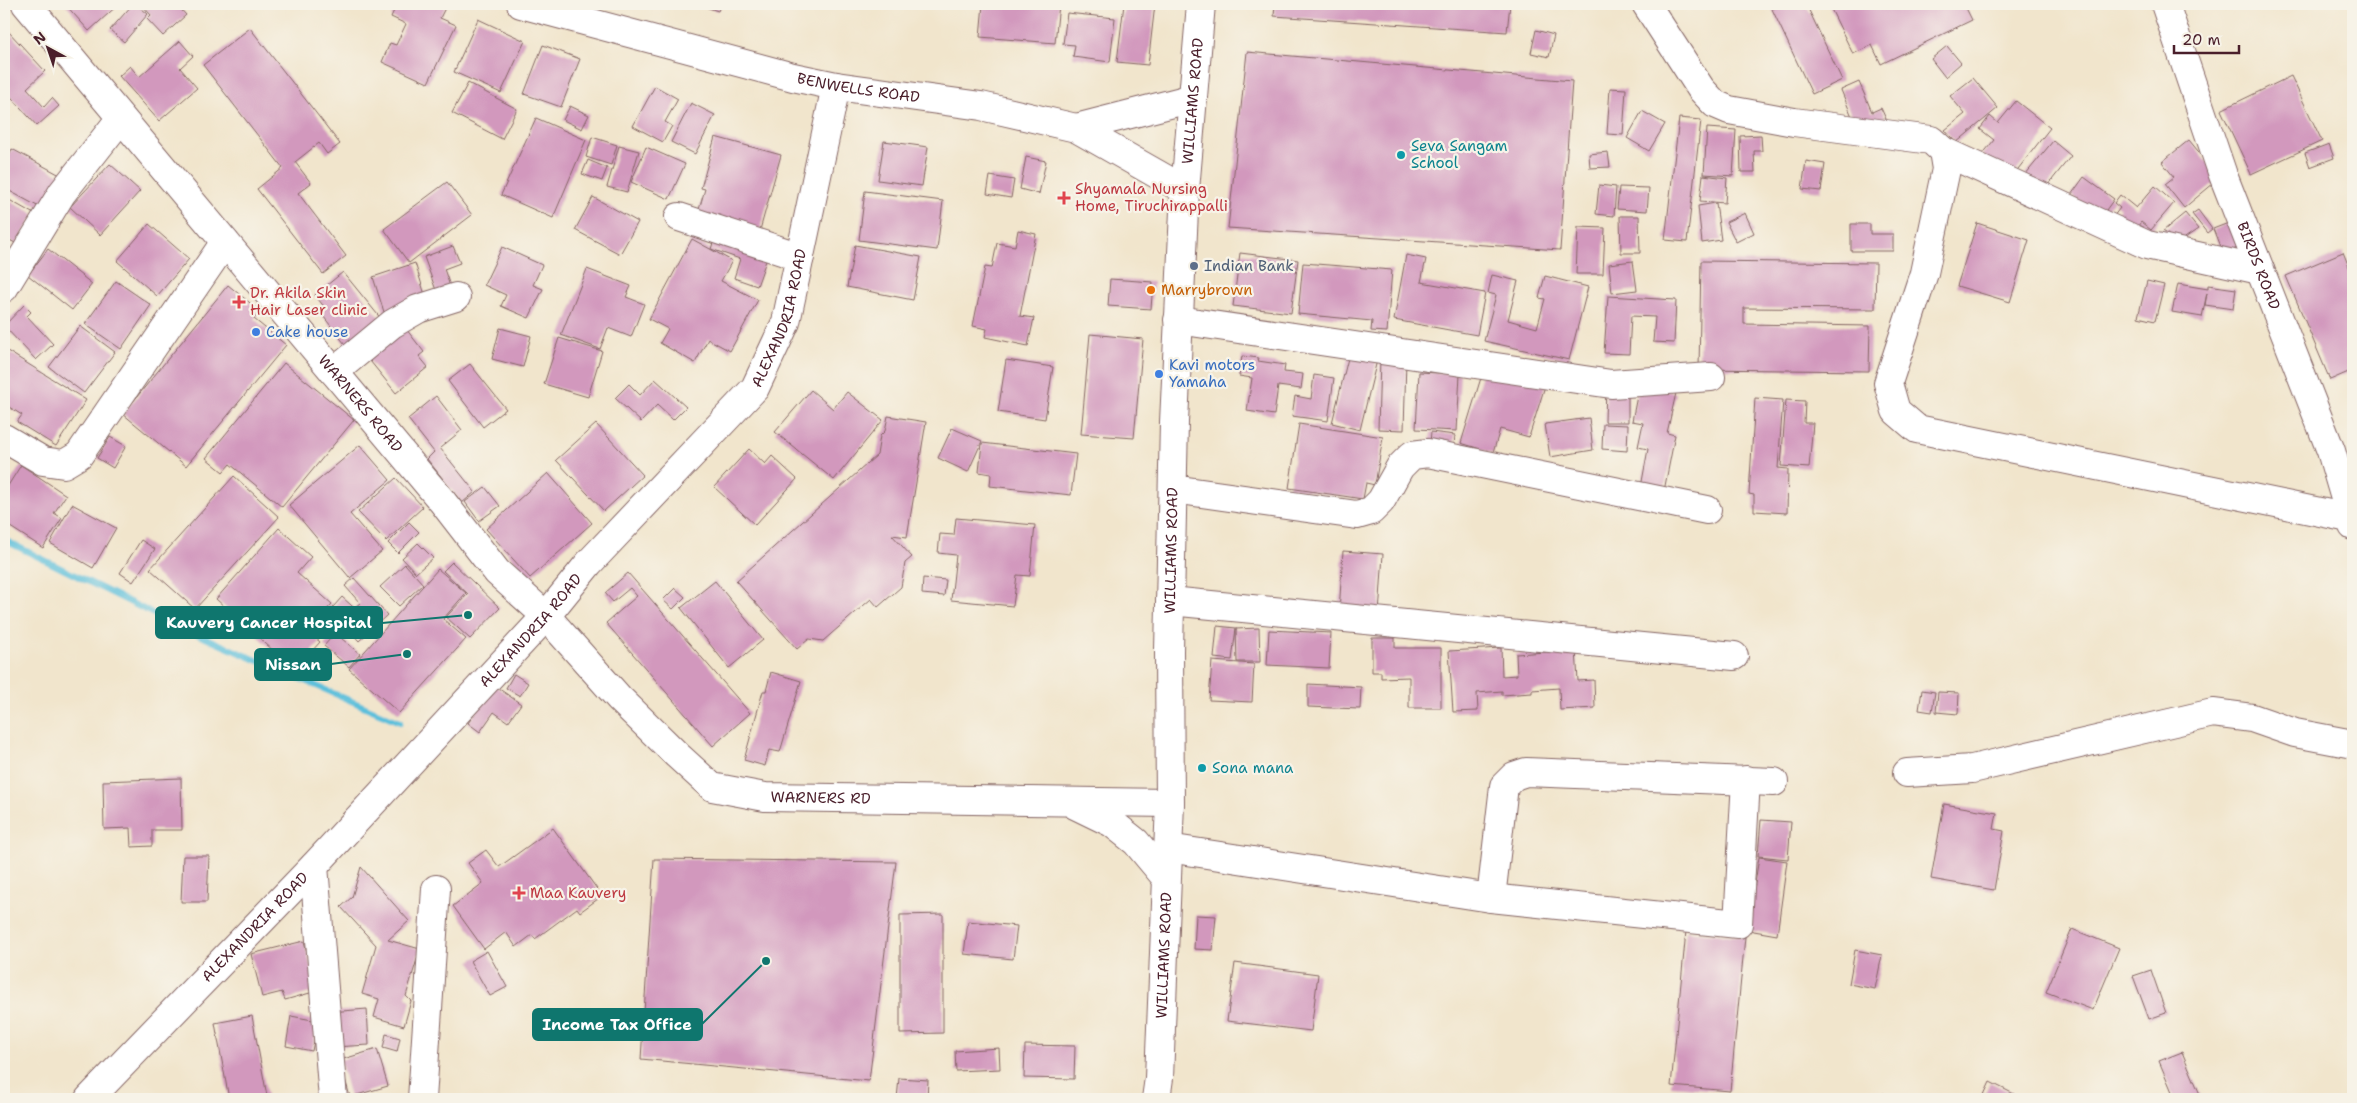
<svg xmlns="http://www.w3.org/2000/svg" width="2357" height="1103" viewBox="0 0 2357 1103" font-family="'Shantell Sans',sans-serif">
	<rect width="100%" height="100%" fill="#f7f3e8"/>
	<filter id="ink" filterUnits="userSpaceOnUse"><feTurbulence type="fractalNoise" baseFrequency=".02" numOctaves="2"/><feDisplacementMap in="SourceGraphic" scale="10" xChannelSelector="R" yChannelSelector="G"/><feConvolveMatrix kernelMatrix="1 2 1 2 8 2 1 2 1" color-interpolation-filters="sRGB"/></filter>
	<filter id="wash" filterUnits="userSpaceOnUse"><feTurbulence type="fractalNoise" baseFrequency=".0096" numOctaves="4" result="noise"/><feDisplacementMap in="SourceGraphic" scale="20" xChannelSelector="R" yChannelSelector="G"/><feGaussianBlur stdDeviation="1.12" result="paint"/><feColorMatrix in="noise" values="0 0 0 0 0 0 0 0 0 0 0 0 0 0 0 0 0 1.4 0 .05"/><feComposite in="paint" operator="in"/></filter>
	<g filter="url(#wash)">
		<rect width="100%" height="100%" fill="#f1e5cc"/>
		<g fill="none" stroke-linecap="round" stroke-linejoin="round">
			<polyline stroke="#5dc0db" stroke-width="6" points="4,540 180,627 400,722"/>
		</g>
		<g id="blocks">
			<g fill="#d298bd">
				<polygon points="65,4 119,4 89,31"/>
				<polygon points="133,4 136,4 148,14 124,42 110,30"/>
				<polygon points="141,4 176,4 186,15 163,36 147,19 151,15"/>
				<polygon points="397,4 440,4 446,6 440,18 456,25 428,83 382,62 390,43 396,45 406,24 391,17"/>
				<polygon points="696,4 721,4 718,11"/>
				<polygon points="983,4 1059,4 1055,43 980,37"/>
				<polygon points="1124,4 1155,4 1148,65 1117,62"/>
				<polygon points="1275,4 1510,4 1507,32 1274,16"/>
				<polygon points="1783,4 1806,4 1842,80 1812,94 1772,9"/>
				<polygon points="1831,4 1964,4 1972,20 1881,64 1872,45 1853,54 1829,5"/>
				<polygon points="1067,13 1115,18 1110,62 1073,57 1075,45 1063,44"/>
				<polygon points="478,19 525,41 501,93 454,72"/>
				<polygon points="250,28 340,144 327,154 319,143 295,162 311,183 298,193 346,256 323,274 257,189 283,168 203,65"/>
				<polygon points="1536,30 1554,35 1549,57 1531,53"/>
				<polygon points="8,31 45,71 27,88 44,107 52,98 59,106 37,126 4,89 4,34"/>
				<polygon points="180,41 193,56 180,68 197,88 159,121 119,76 130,66 139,77"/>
				<polygon points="543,45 580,59 561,107 524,94"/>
				<polygon points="1947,46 1961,63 1945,77 1931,59"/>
				<polygon points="1247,52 1572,81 1560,250 1228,228"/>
				<polygon points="2291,76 2322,141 2251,174 2221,110"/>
				<polygon points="1973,78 1998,108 1956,143 1945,130 1965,114 1950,96"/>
				<polygon points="1859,82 1872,112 1881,108 1886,119 1858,131 1841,90"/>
				<polygon points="468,83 517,109 502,139 452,113"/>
				<polygon points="655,86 678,99 665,122 672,126 663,142 633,126"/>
				<polygon points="1610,88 1626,89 1623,135 1607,134"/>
				<polygon points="2016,101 2050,128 2011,178 1982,155 1994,140 1980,129 1990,116 1998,123"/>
				<polygon points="691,103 715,115 695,154 671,142"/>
				<polygon points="570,106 589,115 582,129 563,120"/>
				<polygon points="1642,111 1665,124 1649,151 1627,138"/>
				<polygon points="536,118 586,140 553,218 501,195"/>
				<polygon points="1679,118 1701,120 1687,242 1665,240"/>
				<polygon points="1707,128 1736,130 1733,176 1704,174"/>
				<polygon points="1761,135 1762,151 1754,151 1755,172 1741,172 1740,136"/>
				<polygon points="592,137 617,145 611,165 586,157"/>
				<polygon points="715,137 781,155 760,230 698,213 705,189 701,188"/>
				<polygon points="2189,140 2220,178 2184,208 2165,184 2174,177 2162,162"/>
				<polygon points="884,141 928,147 922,186 878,180"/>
				<polygon points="2053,141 2071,156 2044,190 2025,175"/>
				<polygon points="2329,144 2334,158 2310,167 2305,153"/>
				<polygon points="619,146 639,151 627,192 607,187"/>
				<polygon points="646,147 685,164 669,199 631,182"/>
				<polygon points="12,149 60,175 41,208 4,188 4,164"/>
				<polygon points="1608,152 1610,167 1590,168 1589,154"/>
				<polygon points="1026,157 1046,161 1039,194 1020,189"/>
				<polygon points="588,160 607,168 602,181 582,174"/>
				<polygon points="1806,161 1825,164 1821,191 1802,189"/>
				<polygon points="110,164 140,191 100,235 70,207"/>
				<polygon points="1703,175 1727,178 1725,203 1700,201"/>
				<polygon points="990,176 1014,180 1011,198 987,194"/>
				<polygon points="2084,177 2114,199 2101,217 2071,195"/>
				<polygon points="447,182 472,215 409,263 384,229"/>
				<polygon points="1599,185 1616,187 1614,216 1596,214"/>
				<polygon points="2155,186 2174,203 2151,230 2141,222 2132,233 2113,217 2120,208 2114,203 2120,195 2136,208"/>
				<polygon points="1619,187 1649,188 1647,211 1617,209"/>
				<polygon points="865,191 943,201 937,250 859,240"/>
				<polygon points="4,197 34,214 17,244 4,237"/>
				<polygon points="593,197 638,222 620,254 575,230"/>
				<polygon points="1716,203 1721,240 1702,243 1698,206"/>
				<polygon points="2198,210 2212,229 2207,233 2192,214"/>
				<polygon points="1745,213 1754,233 1736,242 1726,222"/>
				<polygon points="2185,213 2198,229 2179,242 2163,231"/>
				<polygon points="1620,216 1639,216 1640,253 1621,253"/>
				<polygon points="2231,222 2240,247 2223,254 2213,229"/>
				<polygon points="1977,223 2029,240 2010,302 1957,286"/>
				<polygon points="149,224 189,259 157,296 117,261"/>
				<polygon points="1851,224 1870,224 1870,234 1893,234 1893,251 1851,251"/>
				<polygon points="1578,227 1605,228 1603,274 1576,274"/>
				<polygon points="1018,230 1036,234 1020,316 1034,318 1028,346 985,337 987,329 973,326 985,267 992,268 997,243 1015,246"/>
				<polygon points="715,237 768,255 757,286 734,278 740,259 711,249"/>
				<polygon points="692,239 732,261 721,281 758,300 730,351 708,339 695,363 660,343 668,329 649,319"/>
				<polygon points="855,245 921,257 913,300 847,287"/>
				<polygon points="453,246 460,263 444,269 451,289 437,293 424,257"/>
				<polygon points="502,247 542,265 533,285 543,289 529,318 501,306 506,295 484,285"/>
				<polygon points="4,248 9,251 4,259"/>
				<polygon points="48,249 92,284 72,310 28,275"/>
				<polygon points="2343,252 2351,272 2353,271 2353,370 2330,380 2286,276"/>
				<polygon points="1240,253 1298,260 1291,313 1233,306"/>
				<polygon points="1406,255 1426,259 1421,282 1485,293 1477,335 1394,320"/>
				<polygon points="1633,261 1637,290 1612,293 1609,264"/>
				<polygon points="1701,261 1876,263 1875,309 1744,308 1744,324 1870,326 1869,371 1699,369"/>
				<polygon points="415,263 426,298 384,312 373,277"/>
				<polygon points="1303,263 1392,270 1387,332 1371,331 1372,321 1298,314"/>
				<polygon points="587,269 631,286 626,297 644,304 631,337 608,328 600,349 561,335"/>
				<polygon points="343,272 382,320 348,348 320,312 325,308 315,295"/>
				<polygon points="1492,275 1518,281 1508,320 1537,328 1545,299 1539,298 1545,276 1588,287 1569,360 1484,341 1496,295 1488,293"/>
				<polygon points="1110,279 1153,282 1151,309 1108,306"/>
				<polygon points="116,281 151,305 121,349 85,324"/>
				<polygon points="2147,281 2164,285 2155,321 2138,317"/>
				<polygon points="2178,284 2208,289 2208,285 2236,289 2233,309 2205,305 2207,293 2202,317 2172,312"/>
				<polygon points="228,285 260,311 254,319 286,345 186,466 123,414"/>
				<polygon points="1608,296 1676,300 1674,343 1653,342 1655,317 1631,316 1629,354 1604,353"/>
				<polygon points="24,305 31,312 27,316 53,344 36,360 4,326"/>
				<polygon points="403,325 424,352 419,356 428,367 396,393 366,356"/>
				<polygon points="80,326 115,352 84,393 49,367"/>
				<polygon points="500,328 531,336 523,367 492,359"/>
				<polygon points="1090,334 1143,339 1134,438 1081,434"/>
				<polygon points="559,338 602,351 588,397 544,384"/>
				<polygon points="4,349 86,400 56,446 17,422 22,415 4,404"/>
				<polygon points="1349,354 1377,360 1360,430 1332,423"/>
				<polygon points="1242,356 1259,358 1258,361 1285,365 1284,372 1303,374 1301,389 1278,386 1274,415 1247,411 1252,378 1239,376"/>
				<polygon points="1380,359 1406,360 1404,430 1378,429"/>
				<polygon points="1006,360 1053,367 1045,419 998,412"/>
				<polygon points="284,363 354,420 282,507 230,464 223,472 206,458"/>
				<polygon points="470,364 506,409 483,427 448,381"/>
				<polygon points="1484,368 1545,386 1529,437 1500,429 1493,453 1461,443"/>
				<polygon points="1419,372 1460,374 1457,431 1416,429"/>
				<polygon points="1314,375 1334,378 1328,421 1292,416 1295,396 1311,399"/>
				<polygon points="655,379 686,407 673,420 657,405 641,422 615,398 629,384 640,395"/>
				<polygon points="1606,385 1628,385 1628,422 1605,422"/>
				<polygon points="1639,386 1676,393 1667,433 1675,435 1664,491 1641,487 1648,449 1638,447 1643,423 1632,421"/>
				<polygon points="811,390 833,409 847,392 883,420 834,480 775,432"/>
				<polygon points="436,396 462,430 440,448 475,492 462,503 427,459 434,452 408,419"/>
				<polygon points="1755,398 1783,400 1778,468 1788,469 1787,513 1754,511 1754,495 1749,494"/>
				<polygon points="1786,400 1805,401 1804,423 1813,423 1809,468 1781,466"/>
				<polygon points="888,416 926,422 907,537 892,535 912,557 905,563 901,587 878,607 871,599 823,641 809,639 797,649 736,581 877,455 880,436 885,431"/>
				<polygon points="1589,418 1593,450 1550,457 1545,424"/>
				<polygon points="596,424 643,475 604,511 556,460"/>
				<polygon points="1299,424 1383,437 1375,485 1366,483 1363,499 1289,488"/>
				<polygon points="1603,424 1628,425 1627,451 1602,449"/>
				<polygon points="952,428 982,441 968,472 938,458"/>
				<polygon points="1431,432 1455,435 1454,446 1430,443"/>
				<polygon points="110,437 126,446 113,468 97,458"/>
				<polygon points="982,443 1076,454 1071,495 990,486 991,474 979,472"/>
				<polygon points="360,445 390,480 350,514 382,551 350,578 289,505"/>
				<polygon points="749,449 765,464 772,456 797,479 755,525 714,487"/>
				<polygon points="21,465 66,495 54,513 62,518 43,548 4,523 4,492"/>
				<polygon points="548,473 592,523 530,578 486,529"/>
				<polygon points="234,476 279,517 195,609 150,569"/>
				<polygon points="396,478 423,507 386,541 358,512"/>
				<polygon points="485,487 500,506 479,521 465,502"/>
				<polygon points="72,504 116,528 93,568 50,543"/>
				<polygon points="956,518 1035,525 1030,576 1017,575 1013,606 951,600 956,555 938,553 940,534 954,535"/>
				<polygon points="409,522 419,532 398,553 388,543"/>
				<polygon points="279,528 311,557 297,573 332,604 307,631 320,642 295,670 216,599"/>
				<polygon points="141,540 155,549 133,582 120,573"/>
				<polygon points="418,543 433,558 416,573 402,558"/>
				<polygon points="1343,551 1383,554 1379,614 1339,612"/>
				<polygon points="452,562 500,608 470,639 446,617 468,594 443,571"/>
				<polygon points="405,564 423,584 399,606 380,587"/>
				<polygon points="438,569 466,593 443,619 466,639 399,713 349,669"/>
				<polygon points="628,573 750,713 713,746 606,623 637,596 630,588 613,602 605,593"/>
				<polygon points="354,578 387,615 359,641 351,632 366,619 363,615 346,634 325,616 342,597 361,614 355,607 360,603 345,586"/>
				<polygon points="923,578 946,580 944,596 922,594"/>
				<polygon points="715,581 763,640 729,668 681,608"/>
				<polygon points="675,588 685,597 673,609 663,600"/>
				<polygon points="1217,626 1236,628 1232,660 1214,658"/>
				<polygon points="1259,628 1260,662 1237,662 1236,629"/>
				<polygon points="1269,630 1331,633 1329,668 1267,665"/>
				<polygon points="335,633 360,654 349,667 324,646"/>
				<polygon points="1372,638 1395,638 1395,648 1441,648 1441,708 1409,708 1409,677 1381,678 1381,672 1372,672"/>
				<polygon points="1501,648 1502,676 1517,675 1516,654 1576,650 1578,681 1594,680 1595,708 1560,710 1559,688 1532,690 1532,693 1502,695 1502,691 1477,693 1478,711 1453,712 1449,651"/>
				<polygon points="1212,661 1254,664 1252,702 1209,700"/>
				<polygon points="771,672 801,681 780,752 769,750 765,766 744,760 763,691 766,691"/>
				<polygon points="514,674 528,683 520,696 506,688"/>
				<polygon points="1308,684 1361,687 1360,709 1308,707"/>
				<polygon points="495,686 521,704 508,722 494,712 480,732 468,723"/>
				<polygon points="1922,690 1935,692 1932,712 1919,710"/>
				<polygon points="1938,692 1959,693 1958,714 1936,712"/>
				<polygon points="181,778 182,830 152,830 152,846 131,847 130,828 104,829 103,781"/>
				<polygon points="1944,804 1997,813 1994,829 2004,831 1994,890 1931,879"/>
				<polygon points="1761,820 1791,822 1788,859 1758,856"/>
				<polygon points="553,828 602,896 580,912 577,908 535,939 532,935 516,947 506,932 484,949 453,906 483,883 468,863 486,850 499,867"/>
				<polygon points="183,856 209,856 207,902 181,902"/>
				<polygon points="1759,857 1787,861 1777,935 1748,930"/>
				<polygon points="654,859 896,862 869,1081 641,1059"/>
				<polygon points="361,867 409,921 388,940 420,949 406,996 411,1001 404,1026 374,1017 379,999 362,994 376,945 341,907 352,897"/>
				<polygon points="943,914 943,1033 900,1034 900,915"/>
				<polygon points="1196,915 1216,916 1213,950 1194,949"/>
				<polygon points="968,921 1017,926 1013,959 964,954"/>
				<polygon points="2072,929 2119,948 2093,1010 2046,992"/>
				<polygon points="1686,931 1745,937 1730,1091 1671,1086"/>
				<polygon points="304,941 317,991 285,1000 282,992 262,997 251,954"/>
				<polygon points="1855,950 1882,955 1875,989 1849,984"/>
				<polygon points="487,951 507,987 490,996 470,961"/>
				<polygon points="1235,963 1318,974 1311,1031 1227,1021"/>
				<polygon points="2151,970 2166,1013 2149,1019 2133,976"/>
				<polygon points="367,1009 369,1045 333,1047 330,1012"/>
				<polygon points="252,1016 267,1096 251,1099 229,1099 215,1023"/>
				<polygon points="291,1016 318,1021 312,1051 286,1046"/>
				<polygon points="386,1034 400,1038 397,1052 383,1048"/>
				<polygon points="1025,1045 1075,1046 1074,1079 1024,1078"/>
				<polygon points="999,1048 1000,1069 956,1071 955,1051"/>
				<polygon points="377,1049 388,1086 350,1097 340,1060"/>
				<polygon points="2182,1052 2202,1099 2175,1099 2159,1061"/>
				<polygon points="899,1078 928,1080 927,1099 897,1099"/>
				<polygon points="1990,1082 2014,1094 2011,1099 1982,1099"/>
				<polygon points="1883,1093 1895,1099 1880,1099"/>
			</g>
		</g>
	</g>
	<g filter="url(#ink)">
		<use href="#blocks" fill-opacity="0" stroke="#846463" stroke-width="1"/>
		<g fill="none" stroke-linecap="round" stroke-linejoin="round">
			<defs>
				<g id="minor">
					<path id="s1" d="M26 4 442 501 497 572 546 616 619 698 677 755 712 787 765 797 1170 803"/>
					<path id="s2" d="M521 4 793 77 836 86 981 106 1076 128 1185 190"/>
					<polyline points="1646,4 1701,89 1715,104 1729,110 1794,122 1931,140 1943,151 1946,169 1924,273 1888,383 1896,411 1917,429 2349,518"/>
					<path id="s3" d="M2165 4 2223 175 2331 451 2353 526"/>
					<polyline points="1076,128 1193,98"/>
					<polyline points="1943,151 2147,245 2260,270"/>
					<polyline points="679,217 800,257"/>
					<polyline points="4,288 62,193 121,118"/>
					<polyline points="1178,320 1611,384 1711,377"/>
					<polyline points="334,372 392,324 418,309 456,297"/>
					<polyline points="4,438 43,461 64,464 79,455 225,242"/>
					<polyline points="1173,489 1357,515 1371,511 1381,501 1400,467 1412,455 1428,453 1707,510"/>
					<polyline points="1170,601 1734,656"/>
					<polyline points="1907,773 1972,769 2213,713 2252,718 2295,733 2353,744"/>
					<polyline points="1075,805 1112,823 1136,842 1166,878"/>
					<polyline points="1168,848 1491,898 1738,924 1746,780"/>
					<polyline points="314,866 333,1099"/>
					<polyline points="1491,898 1504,786 1514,776 1526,772 1774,782"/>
					<path id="s4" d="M89 1099 314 866 546 616 589 563 755 388 786 322 836 86"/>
					<polyline points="422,1099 436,889"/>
					<path id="s5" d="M1156 1099 1159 1078 1170 803 1169 651 1174 422 1185 190 1201 4"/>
				</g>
			</defs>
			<use href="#minor" stroke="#846463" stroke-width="30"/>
			<use href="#minor" stroke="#fff" stroke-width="28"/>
		</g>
	</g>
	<g fill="#0f9aa8" stroke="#f7f3e8" stroke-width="2">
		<circle cx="1401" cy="155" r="5"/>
		<circle cx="1202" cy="768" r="5"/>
	</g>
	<g fill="#e0444e" stroke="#f7f3e8" stroke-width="2">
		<path d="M1061.5 190.5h5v5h5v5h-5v5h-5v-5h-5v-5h5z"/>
		<path d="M236.5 294.5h5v5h5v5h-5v5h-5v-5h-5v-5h5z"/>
		<path d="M516.5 885.5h5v5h5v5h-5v5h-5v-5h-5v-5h5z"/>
	</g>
	<circle fill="#5c6f8a" stroke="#f7f3e8" stroke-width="2" cx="1194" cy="266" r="5"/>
	<circle fill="#e8710a" stroke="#f7f3e8" stroke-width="2" cx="1151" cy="290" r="5"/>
	<g fill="#3f7fe0" stroke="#f7f3e8" stroke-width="2">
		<circle cx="256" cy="332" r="5"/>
		<circle cx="1159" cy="374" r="5"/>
	</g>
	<g text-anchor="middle" stroke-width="4.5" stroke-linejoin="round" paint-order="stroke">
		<g font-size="15" fill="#4a1f2b" stroke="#f7f3e8">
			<text dy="5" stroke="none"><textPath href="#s2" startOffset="348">BENWELLS ROAD</textPath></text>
			<text dy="5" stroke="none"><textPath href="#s5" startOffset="999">WILLIAMS ROAD</textPath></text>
			<text dy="5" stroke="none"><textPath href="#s3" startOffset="278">BIRDS ROAD</textPath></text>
			<text dy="5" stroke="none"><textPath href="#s4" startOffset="1049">ALEXANDRIA ROAD</textPath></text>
			<text dy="5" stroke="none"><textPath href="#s1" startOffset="521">WARNERS ROAD</textPath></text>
			<text dy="5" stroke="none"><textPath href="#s5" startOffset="549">WILLIAMS ROAD</textPath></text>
			<text dy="5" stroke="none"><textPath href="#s4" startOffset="644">ALEXANDRIA ROAD</textPath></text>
			<text dy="5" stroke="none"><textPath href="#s1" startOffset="1152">WARNERS RD</textPath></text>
			<text dy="5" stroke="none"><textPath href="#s4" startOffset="239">ALEXANDRIA ROAD</textPath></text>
			<text dy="5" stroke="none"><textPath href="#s5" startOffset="144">WILLIAMS ROAD</textPath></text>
		</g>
		<g font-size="15" fill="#0d838f" stroke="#f7f3e8" text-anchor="start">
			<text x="1411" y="151">Seva Sangam<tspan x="1411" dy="17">School</tspan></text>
			<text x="1212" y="773">Sona mana</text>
		</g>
		<g font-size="15" fill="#be3a42" stroke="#f7f3e8" text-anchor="start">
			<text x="1075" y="194">Shyamala Nursing<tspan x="1075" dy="17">Home, Tiruchirappalli</tspan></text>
			<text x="250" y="298">Dr. Akila Skin<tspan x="250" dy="17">Hair Laser clinic</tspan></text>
			<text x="530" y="898">Maa Kauvery</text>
		</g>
		<g font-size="15" fill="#4e5e75" stroke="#f7f3e8" text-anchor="start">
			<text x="1204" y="271">Indian Bank</text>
		</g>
		<g font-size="15" fill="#c56008" stroke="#f7f3e8" text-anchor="start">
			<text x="1161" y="295">Marrybrown</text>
		</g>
		<g font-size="15" fill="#366cbe" stroke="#f7f3e8" text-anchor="start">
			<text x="266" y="337">Cake house</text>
			<text x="1169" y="370">Kavi motors<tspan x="1169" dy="17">Yamaha</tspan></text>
		</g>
	</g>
	<path fill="none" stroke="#0f766e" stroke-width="2" d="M468 615L382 623M407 654L331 664M766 961L702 1024"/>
	<g fill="#0f766e" stroke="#f7f3e8" stroke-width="2">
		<circle cx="468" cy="615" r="5"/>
		<circle cx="407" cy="654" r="5"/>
		<circle cx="766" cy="961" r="5"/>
	</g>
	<g fill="#0f766e" stroke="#0f766e" stroke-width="2">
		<rect x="156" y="607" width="226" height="31" rx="5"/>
		<rect x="255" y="649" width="76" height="31" rx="5"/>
		<rect x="533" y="1009" width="169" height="31" rx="5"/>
	</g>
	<g font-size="16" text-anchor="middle" font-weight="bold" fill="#fff">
		<text x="269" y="628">Kauvery Cancer Hospital</text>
		<text x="293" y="670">Nissan</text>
		<text x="617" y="1030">Income Tax Office</text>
	</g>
	<rect width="2357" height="1103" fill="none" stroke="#f7f3e8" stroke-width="20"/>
	<g transform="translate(48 48) rotate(320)" stroke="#f7f3e8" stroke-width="4" paint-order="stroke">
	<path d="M0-4L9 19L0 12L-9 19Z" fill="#4a1f2b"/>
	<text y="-8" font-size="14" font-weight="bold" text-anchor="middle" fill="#4a1f2b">N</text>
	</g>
	<path d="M2174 45v8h65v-8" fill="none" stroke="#4a1f2b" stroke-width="2.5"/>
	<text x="2182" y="45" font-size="15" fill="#4a1f2b" stroke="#f7f3e8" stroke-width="4" paint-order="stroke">20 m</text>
</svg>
